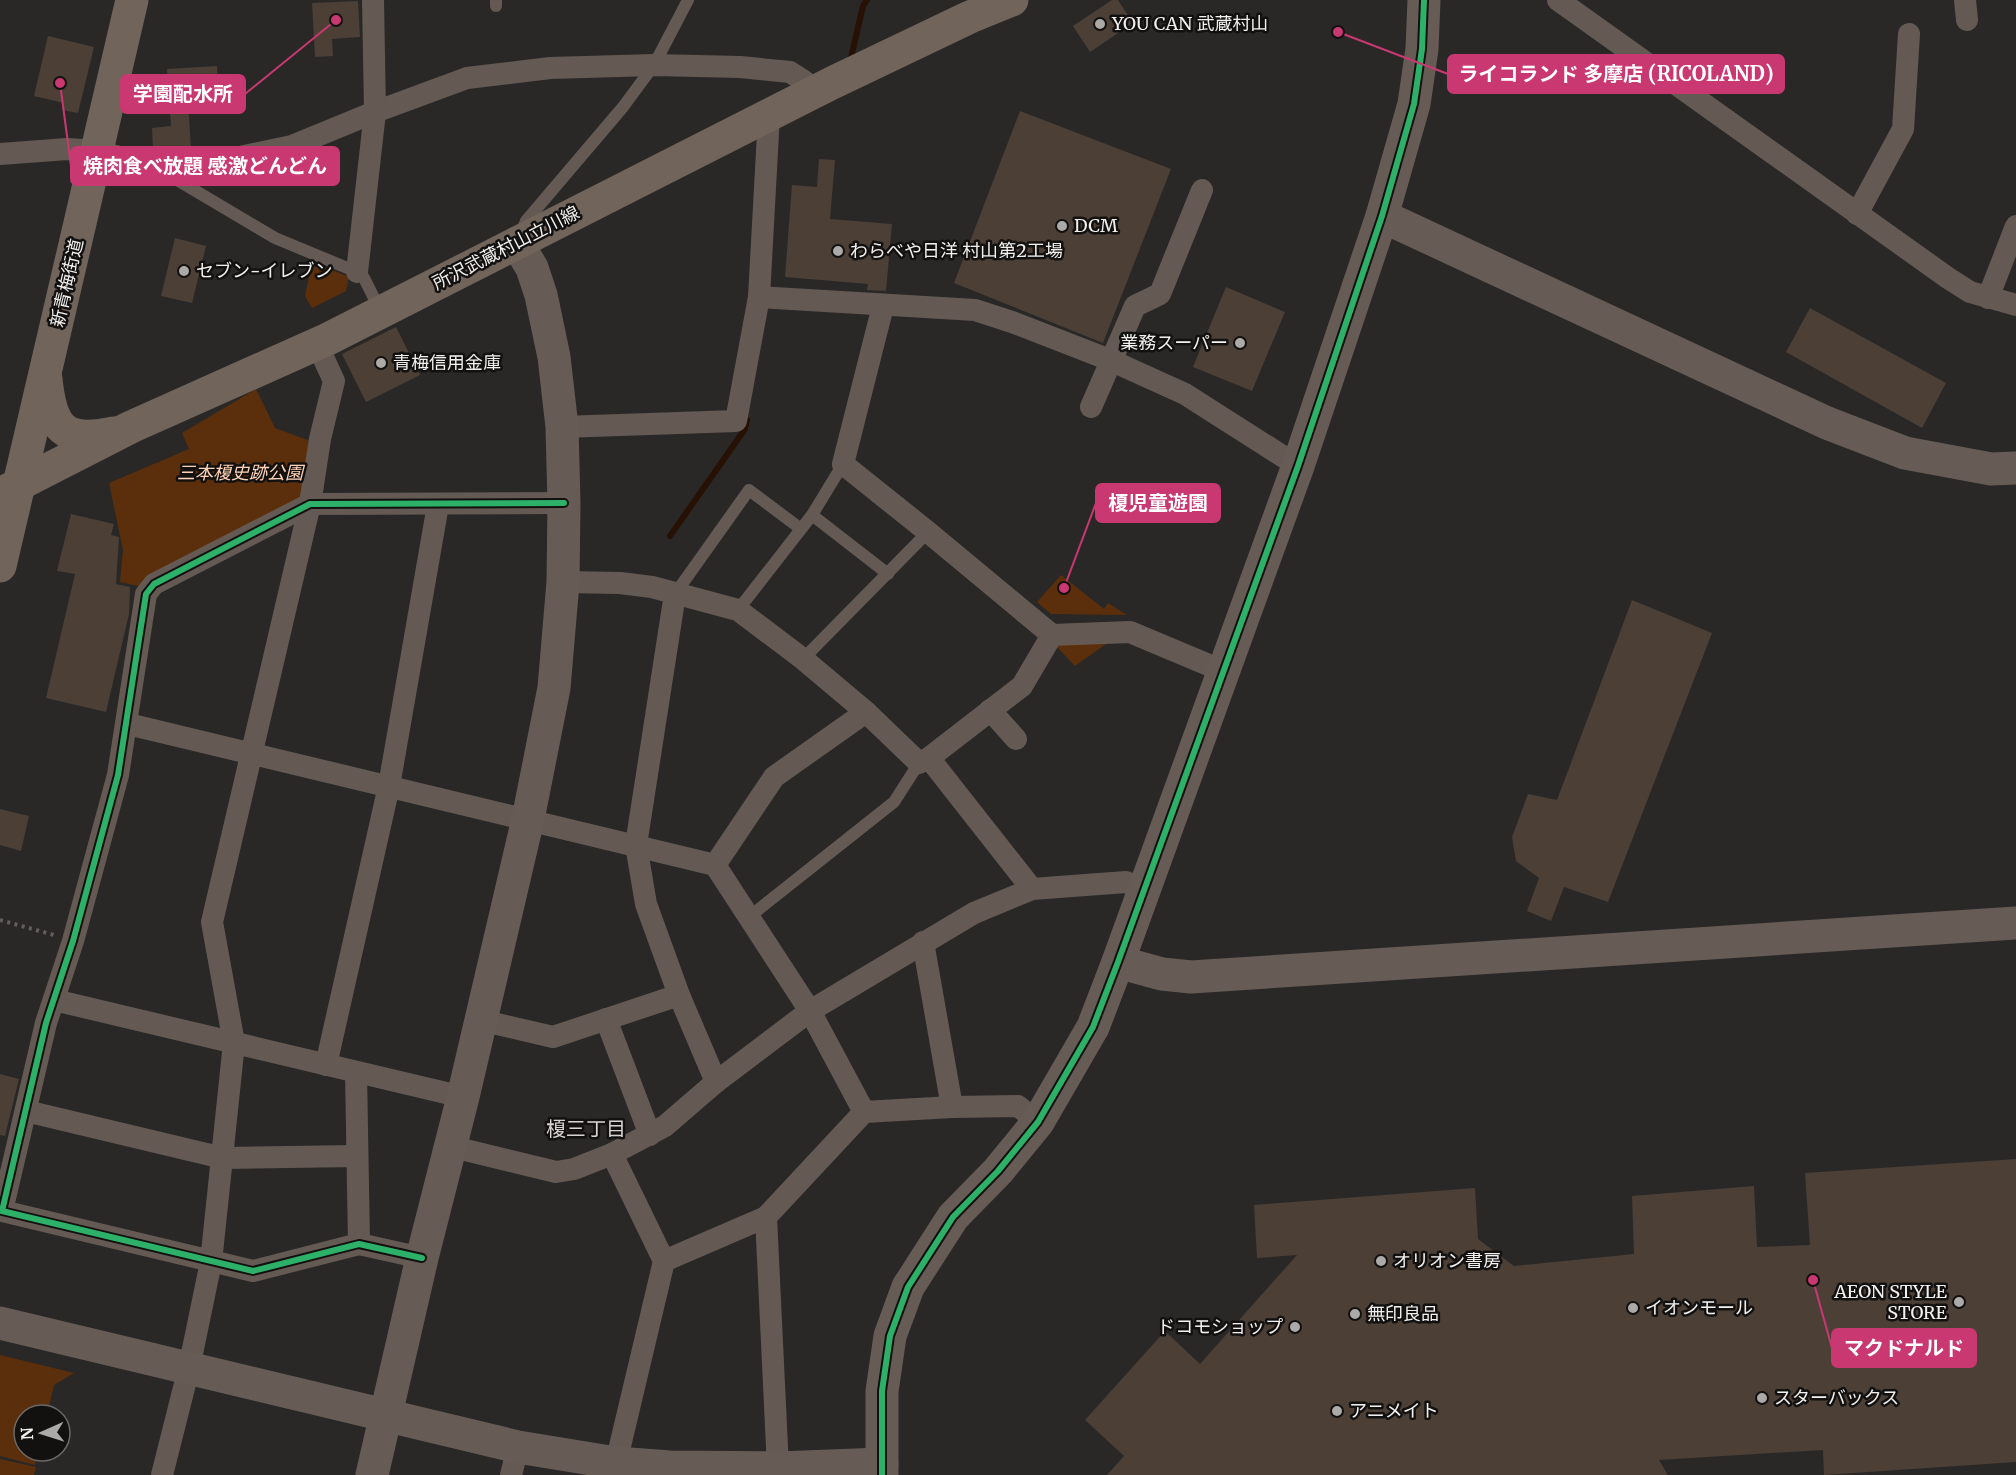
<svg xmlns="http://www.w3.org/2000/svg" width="2016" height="1475" viewBox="0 0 2016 1475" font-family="Merriweather,'Noto Sans JP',serif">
	<rect width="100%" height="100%" fill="#292827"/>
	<g fill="#5b2f0b">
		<polygon points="312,262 349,277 346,291 312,308 305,296"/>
		<polygon points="256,389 275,428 310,441 304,499 139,586 120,582 123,550 109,483 189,449 182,433"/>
		<polygon points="1061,575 1104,609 1108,603 1127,615 1051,614 1037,602"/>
		<polygon points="1113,639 1075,666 1054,644"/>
		<polygon points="0,1355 74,1373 54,1385 47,1415 24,1415 24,1451 39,1451 35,1465 0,1456"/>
		<polygon points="0,1459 36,1467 34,1475 0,1475"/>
	</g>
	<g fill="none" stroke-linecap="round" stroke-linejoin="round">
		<g stroke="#271104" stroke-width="6">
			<polyline points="850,62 863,6 867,0"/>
			<polyline points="670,536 745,429 747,420"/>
		</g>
	</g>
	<g fill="#4b3f36">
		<polygon points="1112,0 1118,0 1133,23 1090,52 1073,26"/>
		<polygon points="358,1 360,37 332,39 333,56 315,57 312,3"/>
		<polygon points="48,36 94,47 78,113 62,110 64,103 34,96"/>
		<polygon points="217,66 219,98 188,100 191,149 153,152 152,128 171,126 167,69"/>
		<polygon points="1020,111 1171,169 1103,343 954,283"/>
		<polygon points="819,159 835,160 830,219 892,224 886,291 867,290 868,284 785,277 792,185 817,187"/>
		<polygon points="175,238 206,246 192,303 161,296"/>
		<polygon points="1226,287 1285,312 1252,391 1193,367"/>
		<polygon points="1810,308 1946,383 1922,428 1786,352"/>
		<polygon points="396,327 420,375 366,402 342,354"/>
		<polygon points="71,514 114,524 111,535 119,537 116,584 130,587 129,614 106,712 46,698 75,574 57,571"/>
		<polygon points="1632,600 1712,633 1608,902 1564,887 1551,921 1527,911 1539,878 1516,861 1512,837 1528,794 1557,800"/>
		<polygon points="0,809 29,816 21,851 0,845"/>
		<polygon points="0,1074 19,1079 5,1136 0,1135"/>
		<polygon points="2016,1159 2016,1462 1824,1475 1823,1450 1659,1460 1668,1475 1107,1475 1124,1456 1085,1420 1165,1331 1200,1364 1297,1255 1257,1258 1254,1205 1475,1188 1478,1239 1514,1266 1634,1254 1632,1196 1754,1186 1757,1247 1810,1245 1805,1173"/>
	</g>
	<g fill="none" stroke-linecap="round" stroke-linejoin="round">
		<polyline stroke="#645e59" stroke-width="4" stroke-dasharray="3 4.5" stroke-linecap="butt" points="0,920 54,935"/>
		<g stroke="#645a53" stroke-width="12">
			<polyline points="496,0 496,6"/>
			<polyline points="157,168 275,238 357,272 364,278 381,312"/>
			<polyline points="521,233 526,221 623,107 654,65 688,0"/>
			<polyline points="812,515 888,574"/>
			<polyline points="675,594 749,490 801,529"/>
			<polyline points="738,610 812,515 843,464"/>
			<polyline points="803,659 928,532"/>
			<polyline points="749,917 894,802 919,763"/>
		</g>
		<g stroke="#645a53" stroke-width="22">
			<polyline points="1558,0 1948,278 1970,292 2016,305"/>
			<polyline points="1965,0 1967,20"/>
			<polyline points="0,154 67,149 98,151 156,167 235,158 292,146 375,112 467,78 550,68 654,65 740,67 790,72 804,81 811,94"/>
			<polyline points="1857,214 1903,129 1909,34"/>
			<polyline points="357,272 375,112 373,0"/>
			<polyline points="759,297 975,310 1012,322 1110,360 1185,394 1298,466"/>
			<polyline points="1988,298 2016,226"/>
			<polyline points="883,306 843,464 928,532 1052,635 1130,632 1223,671"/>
			<polyline points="1091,407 1135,306 1160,294 1202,190"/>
			<polyline points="562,427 736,421 759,297 769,115"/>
			<polyline points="563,582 620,583 652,587 738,610 803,659 866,712 919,763 929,758 1032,889"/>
			<polyline points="675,594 636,845 646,904 679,995 716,1082"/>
			<polyline points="990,710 1016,739"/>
			<polyline points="128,724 715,865 810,1011 864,1112 952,1107 1018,1106 1038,1122"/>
			<polyline points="929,758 1022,686 1052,635"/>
			<polyline points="715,865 774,777 866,712"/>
			<polyline points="923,942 952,1107"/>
			<polyline points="54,1000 463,1097"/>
			<polyline points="606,1019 650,1135"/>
			<polyline points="480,1020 553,1037 679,995"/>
			<polyline points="326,1065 389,786 438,505"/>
			<polyline points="356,1072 359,1244"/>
			<polyline points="26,1111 223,1158 357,1156"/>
			<polyline points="449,1146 556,1172 574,1169 612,1154 665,1126 716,1082 810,1011 974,913 1032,889 1126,882 1143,889"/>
			<polyline points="612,1154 664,1261 766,1217 864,1112"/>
			<polyline points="766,1217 778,1468"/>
			<polyline points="422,1258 359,1244 253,1271 2,1211 46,1023 73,941 118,775 146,594 154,584 310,504 564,503"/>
			<polyline points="616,1463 664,1261"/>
			<polyline points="162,1475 189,1368 211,1262 234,1043 212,922 310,504 320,439 334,381 317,344"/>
			<polyline points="511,1475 518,1447"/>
		</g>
		<g stroke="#675c55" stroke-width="33">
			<polyline points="1382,216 1827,423 1905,453 1991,469 2016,468"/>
			<polyline points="1118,962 1162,974 1191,977 2016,923"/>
			<polyline points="0,1323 518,1447 616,1463 670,1467 778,1468 882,1464"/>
			<polyline points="372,1475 422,1258 463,1097 528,819 554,688 563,582 564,503 562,427 554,357 541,295 532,268 517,243"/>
			<polyline points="882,1475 882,1391 890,1336 908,1287 953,1217 998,1171 1038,1122 1093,1027 1118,962 1298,466 1382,216 1414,104 1422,49 1424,0"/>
		</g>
		<g stroke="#70645b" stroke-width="33">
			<path d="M46 379C51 428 63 444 114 433"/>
			<polyline points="0,494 131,427 328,339 832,83 970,17 1012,0"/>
			<polyline points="0,566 132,0"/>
		</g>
		<defs>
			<g id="cycleway">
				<polyline points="422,1258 359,1244 253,1271 2,1211 46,1023 73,941 118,775 146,594 154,584 310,504 564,503"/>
				<polyline points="882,1475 882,1391 890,1336 908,1287 953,1217 998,1171 1038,1122 1093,1027 1118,962 1298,466 1382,216 1414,104 1422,49 1424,0"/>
			</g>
		</defs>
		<use href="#cycleway" stroke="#121110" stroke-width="10"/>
		<use href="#cycleway" stroke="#2db169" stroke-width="6"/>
	</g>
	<g fill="#abaaa8" stroke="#121110" stroke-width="2">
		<circle cx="1100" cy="24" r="6"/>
		<circle cx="1062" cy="226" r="6"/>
		<circle cx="838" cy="251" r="6"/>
		<circle cx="184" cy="271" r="6"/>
		<circle cx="1240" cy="343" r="6"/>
		<circle cx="381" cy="363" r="6"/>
		<circle cx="1381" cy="1261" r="6"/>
		<circle cx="1959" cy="1302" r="6"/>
		<circle cx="1633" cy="1308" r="6"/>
		<circle cx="1355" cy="1314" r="6"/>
		<circle cx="1295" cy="1327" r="6"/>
		<circle cx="1762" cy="1398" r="6"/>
		<circle cx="1337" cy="1411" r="6"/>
	</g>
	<g text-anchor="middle" stroke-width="5" stroke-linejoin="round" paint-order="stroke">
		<g font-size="18" fill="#f1f0ee" stroke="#121110" text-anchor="start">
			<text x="1112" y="30">YOU CAN 武蔵村山</text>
			<text x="1074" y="232">DCM</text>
			<text x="850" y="257">わらべや日洋 村山第2工場</text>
			<text x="196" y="277">セブン-イレブン</text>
			<text x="1228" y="349" text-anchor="end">業務スーパー</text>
			<text x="393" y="369">青梅信用金庫</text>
			<text x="1393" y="1267">オリオン書房</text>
			<text x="1947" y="1298" text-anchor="end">AEON STYLE<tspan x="1947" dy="21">STORE</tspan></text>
			<text x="1645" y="1314">イオンモール</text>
			<text x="1367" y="1320">無印良品</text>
			<text x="1283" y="1333" text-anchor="end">ドコモショップ</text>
			<text x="1774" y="1404">スターバックス</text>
			<text x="1349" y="1417">アニメイト</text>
		</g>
		<g font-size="18" fill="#f1f0ee" stroke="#121110">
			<text transform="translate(506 248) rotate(-27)" y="6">所沢武蔵村山立川線</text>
			<text transform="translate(67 283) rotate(-77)" y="6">新青梅街道</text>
		</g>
		<g font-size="18" font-style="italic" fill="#fed2b7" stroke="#121110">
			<text x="240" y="479">三本榎史跡公園</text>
		</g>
		<g font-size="20" fill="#d6d3d1" stroke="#121110">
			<text x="586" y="1136">榎三丁目</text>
		</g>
	</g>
	<path fill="none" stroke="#c93871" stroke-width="2" d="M1338 32L1448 74M336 20L245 94M60 83L71 166M1064 588L1096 503M1813 1280L1832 1348"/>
	<g fill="#c93871" stroke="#121110" stroke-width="2">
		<circle cx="1338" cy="32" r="6"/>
		<circle cx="336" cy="20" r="6"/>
		<circle cx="60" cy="83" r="6"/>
		<circle cx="1064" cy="588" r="6"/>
		<circle cx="1813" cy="1280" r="6"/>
	</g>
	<g fill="#c93871" stroke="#c93871" stroke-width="2">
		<rect x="1448" y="55" width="336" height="38" rx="6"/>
		<rect x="121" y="75" width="124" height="38" rx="6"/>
		<rect x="71" y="147" width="268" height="38" rx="6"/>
		<rect x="1096" y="484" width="124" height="38" rx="6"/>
		<rect x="1832" y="1329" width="144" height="38" rx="6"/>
	</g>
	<g font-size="20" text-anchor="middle" font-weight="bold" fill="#fff">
		<text x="1616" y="81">ライコランド 多摩店 (RICOLAND)</text>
		<text x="183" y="101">学園配水所</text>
		<text x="205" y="173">焼肉食べ放題 感激どんどん</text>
		<text x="1158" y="510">榎児童遊園</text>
		<text x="1904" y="1355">マクドナルド</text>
	</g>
	<g transform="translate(42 1433) rotate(267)"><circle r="28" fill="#121110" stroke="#6b6a69" stroke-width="1.5"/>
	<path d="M0-4.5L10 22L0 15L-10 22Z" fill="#abaaa8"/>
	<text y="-9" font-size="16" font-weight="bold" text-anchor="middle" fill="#f1f0ee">N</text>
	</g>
</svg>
